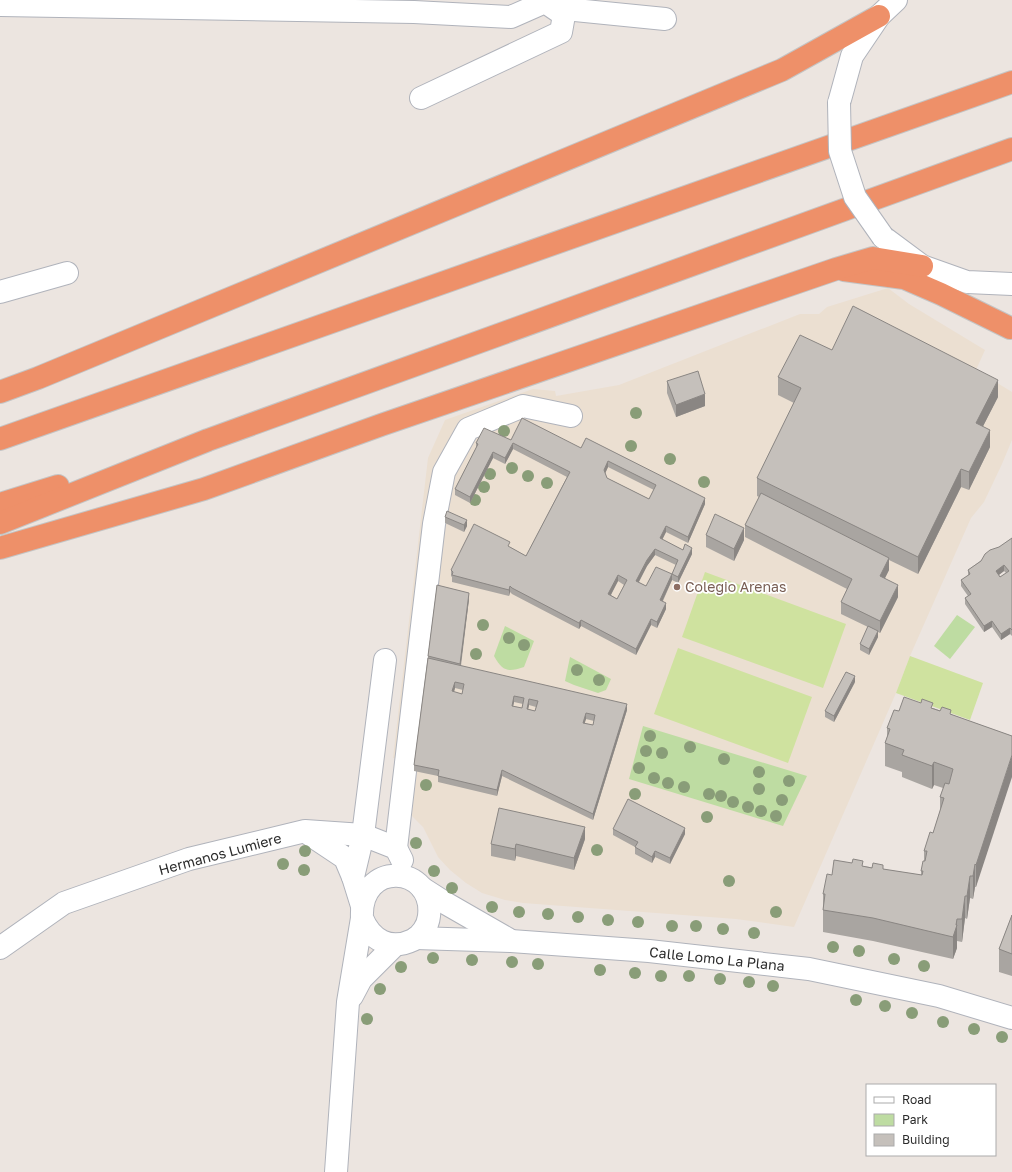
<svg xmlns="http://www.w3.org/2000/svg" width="1012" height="1172" viewBox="0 0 1012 1172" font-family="'Golos Text',sans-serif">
	<rect width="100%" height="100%" fill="#ece5e0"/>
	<polygon fill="#ebdfd1" points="888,288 909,304 985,350 976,370 1012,392 1012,440 1002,464 984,502 971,518 910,656 896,693 794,927 736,919 523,903 505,900 482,893 466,883 450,870 438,857 423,827 412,816 414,771 406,759 393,758 428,458 445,420 533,389 555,391 556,396 619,385 800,314 819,314 827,307"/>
	<g fill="#bedca2">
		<polygon points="957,615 975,627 950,659 934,646"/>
		<path d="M505 626 534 641 524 667C508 672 503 672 494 656Z"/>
		<polygon points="570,657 611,679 606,690 598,693 574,685 565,681"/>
		<polygon points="643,726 807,776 783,826 629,779"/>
	</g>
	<g fill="#cfe29f">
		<polygon points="705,572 846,624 823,688 682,637"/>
		<polygon points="678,648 812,697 788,763 654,714"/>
		<polygon points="910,656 983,683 970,720 896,693"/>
	</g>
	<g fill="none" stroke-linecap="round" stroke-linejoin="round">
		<defs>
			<g id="minor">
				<polyline points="0,5 414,12 511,17 545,2 564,15 561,32 421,98"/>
				<polyline points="555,8 665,19"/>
				<polyline points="839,103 852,56 879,16 896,0"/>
				<polyline points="883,237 922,266 967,282 1012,284"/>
				<polyline points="0,292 67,273"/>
				<polyline points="306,832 345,858 353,877"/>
				<polyline points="396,848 434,524 444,472 468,429 523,406 571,416"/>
				<polyline points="422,888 447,904 508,939"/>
				<polyline points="362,906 353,877 363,835 385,660"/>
				<polyline points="416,938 511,941 649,951 809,969 939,996 1012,1018"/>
				<polyline points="0,948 64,903 189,859 305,831 363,835 396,848 402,860"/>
				<polyline points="352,996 361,979 395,945"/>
				<path d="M336 1172 348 1002 362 918C359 859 435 865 429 916 428 926 421 936 413 940 390 951 371 940 362 918"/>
			</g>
			<g id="highway">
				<polyline points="844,270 904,278 941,294 1010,328"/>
				<polyline points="0,392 38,378 782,70 879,16"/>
				<polyline points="0,439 1012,82"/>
				<polyline points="0,504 58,486"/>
				<polyline points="0,523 208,440 1012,149"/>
				<polyline points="0,548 204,489 381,425 836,269 873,258 922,266"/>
			</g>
		</defs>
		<use href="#minor" stroke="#b0b3bb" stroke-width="24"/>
		<use href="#highway" stroke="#c4c4c4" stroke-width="24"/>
		<use href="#minor" stroke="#fff" stroke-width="22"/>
		<use href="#highway" stroke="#ee9069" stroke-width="22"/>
		<defs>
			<polyline id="minor-bridge" points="839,103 840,151 855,197 883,237"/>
		</defs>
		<use href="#minor-bridge" stroke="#b0b3bb" stroke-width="24" stroke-linecap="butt"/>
		<use href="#minor-bridge" stroke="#fff" stroke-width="22"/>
	</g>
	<g fill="#899d78">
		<circle cx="636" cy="413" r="6"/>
		<circle cx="504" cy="431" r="6"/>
		<circle cx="631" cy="446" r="6"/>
		<circle cx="670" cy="459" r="6"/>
		<circle cx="512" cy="468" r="6"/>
		<circle cx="490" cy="474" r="6"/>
		<circle cx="528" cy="476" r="6"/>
		<circle cx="704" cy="482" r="6"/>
		<circle cx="547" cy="483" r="6"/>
		<circle cx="484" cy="487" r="6"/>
		<circle cx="475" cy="500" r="6"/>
		<circle cx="483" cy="625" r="6"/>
		<circle cx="509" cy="638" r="6"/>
		<circle cx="524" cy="645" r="6"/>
		<circle cx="476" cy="654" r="6"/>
		<circle cx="577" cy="670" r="6"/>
		<circle cx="599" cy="680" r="6"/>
		<circle cx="650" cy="736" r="6"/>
		<circle cx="690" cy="747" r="6"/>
		<circle cx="646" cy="751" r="6"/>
		<circle cx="662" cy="753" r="6"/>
		<circle cx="724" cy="759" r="6"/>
		<circle cx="639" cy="768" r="6"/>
		<circle cx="759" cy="772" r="6"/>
		<circle cx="654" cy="778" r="6"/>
		<circle cx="789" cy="781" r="6"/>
		<circle cx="668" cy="783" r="6"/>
		<circle cx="426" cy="785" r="6"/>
		<circle cx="684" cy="787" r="6"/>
		<circle cx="759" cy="789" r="6"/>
		<circle cx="635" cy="794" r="6"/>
		<circle cx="709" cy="794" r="6"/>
		<circle cx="721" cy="796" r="6"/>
		<circle cx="782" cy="800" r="6"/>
		<circle cx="733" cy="802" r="6"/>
		<circle cx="748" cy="807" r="6"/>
		<circle cx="761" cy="811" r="6"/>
		<circle cx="776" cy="816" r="6"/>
		<circle cx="707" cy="817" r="6"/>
		<circle cx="416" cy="843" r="6"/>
		<circle cx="597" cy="850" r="6"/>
		<circle cx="305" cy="851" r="6"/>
		<circle cx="283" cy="864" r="6"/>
		<circle cx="304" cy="870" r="6"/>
		<circle cx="434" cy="871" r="6"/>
		<circle cx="729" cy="881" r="6"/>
		<circle cx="452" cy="888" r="6"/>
		<circle cx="492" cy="907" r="6"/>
		<circle cx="519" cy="912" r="6"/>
		<circle cx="776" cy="912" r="6"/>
		<circle cx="548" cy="914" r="6"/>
		<circle cx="578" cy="917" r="6"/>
		<circle cx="608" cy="920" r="6"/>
		<circle cx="638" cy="922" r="6"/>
		<circle cx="672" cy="926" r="6"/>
		<circle cx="696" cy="926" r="6"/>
		<circle cx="723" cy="929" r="6"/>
		<circle cx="754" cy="933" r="6"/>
		<circle cx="833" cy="947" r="6"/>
		<circle cx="859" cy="951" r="6"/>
		<circle cx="433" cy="958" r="6"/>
		<circle cx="894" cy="959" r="6"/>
		<circle cx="472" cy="960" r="6"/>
		<circle cx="512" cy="962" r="6"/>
		<circle cx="538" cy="964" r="6"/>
		<circle cx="924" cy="966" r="6"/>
		<circle cx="401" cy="967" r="6"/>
		<circle cx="600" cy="970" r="6"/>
		<circle cx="635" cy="973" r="6"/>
		<circle cx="661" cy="976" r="6"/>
		<circle cx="689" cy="976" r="6"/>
		<circle cx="720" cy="979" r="6"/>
		<circle cx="749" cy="982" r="6"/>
		<circle cx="773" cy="986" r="6"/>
		<circle cx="380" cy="989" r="6"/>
		<circle cx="856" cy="1000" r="6"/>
		<circle cx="885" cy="1006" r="6"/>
		<circle cx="912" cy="1013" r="6"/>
		<circle cx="367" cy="1019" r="6"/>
		<circle cx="943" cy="1022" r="6"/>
		<circle cx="974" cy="1029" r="6"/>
		<circle cx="1002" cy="1037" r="6"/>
	</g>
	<g fill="#a9a5a1" fill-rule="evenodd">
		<polygon points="832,350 998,397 983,426 990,447 969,490 961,487 918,574 889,560 889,570 885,578 898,597 880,633 878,632 878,637 869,655 860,650 860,644 868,627 841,614 841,602 847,589 745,537 745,525 759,497 757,496 757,478 794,403 778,395 778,377"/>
		<polygon points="667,381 705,406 676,417 667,393"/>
		<path d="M511 440 581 448 705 504 688 543 666 532 662 540 692 554 678 583 672 580 663 601 666 609 657 628 651 625 636 655 581 626 579 629 512 594 510 592 509 596 452 582V577L451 576V570L510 547 526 556 567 477 513 449 505 464 493 458 470 503 455 495V489L476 448V443ZM608 467 654 490 649 499 607 478 605 473ZM655 555 676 565 672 574 646 586 639 582 647 566ZM618 581 624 585 617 599 611 595Z"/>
		<polygon points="445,517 467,526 464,532 445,523"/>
		<polygon points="706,535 744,540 734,561 706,547"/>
		<path d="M1012 538V636L1010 634 1001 640 992 627 984 632 965 604V598L968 596 961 586V580L968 576V570ZM1004 571 1006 573 1000 577 999 575Z"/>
		<path d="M437 585 469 599 461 666 627 710 593 820 502 776 497 796 438 782V776L414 771V765ZM455 688 463 690 462 694 454 692ZM514 702 523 704 522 708 513 706ZM529 705 536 707 535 711 528 709ZM586 719 594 721 593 725 584 723Z"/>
		<polygon points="855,682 834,722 825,717 825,711"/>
		<polygon points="933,708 1012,736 976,887 975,887 973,899 970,898 967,919 965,918 962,942 957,941 957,948 953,959 873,941 823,932 823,894 832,875 863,866 921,875 921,871 924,861 924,851 933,833 940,811 940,797 943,788 934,785 932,789 902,777 902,772 885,766 885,743 887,737 887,728 899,711"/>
		<polygon points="613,829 685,834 670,864 655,857 652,863 635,854 635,847 613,835"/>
		<polygon points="585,839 574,870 516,856 515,861 491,856 491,844"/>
		<polygon points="1012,915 1012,976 999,972 999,949"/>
	</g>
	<g fill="#8a8683">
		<polygon points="998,380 998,397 976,440 976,423"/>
		<polygon points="705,394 705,406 676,417 676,405"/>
		<polygon points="990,430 990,447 969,490 969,472"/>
		<polygon points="513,443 513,449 505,464 505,458"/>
		<polygon points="493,452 493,458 470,503 470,497"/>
		<polygon points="608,461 608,467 604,476 604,470"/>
		<polygon points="961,469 961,487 918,574 918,557"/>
		<polygon points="705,498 705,504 688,543 688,537"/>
		<polygon points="467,520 467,526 464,532 464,525"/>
		<polygon points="666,526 666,532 660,544 660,538"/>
		<polygon points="744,528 744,540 734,561 734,549"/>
		<polygon points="692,548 692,554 678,583 678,577"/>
		<polygon points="655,549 655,555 647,566 636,587 636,581 647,560"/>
		<polygon points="889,558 889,570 880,588 880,576"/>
		<polygon points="1004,565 1004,571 996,577 996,571"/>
		<polygon points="672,574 672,580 660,606 660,600"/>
		<polygon points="618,575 618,581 608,600 608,594"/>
		<polygon points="898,585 898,597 880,633 880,621"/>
		<polygon points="510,586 510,592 509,596 509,590"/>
		<polygon points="469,593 469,599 460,670 460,664"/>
		<polygon points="666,603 666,609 657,628 657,622"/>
		<polygon points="651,619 651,625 636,655 636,649"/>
		<polygon points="581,620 581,626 579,629 579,623"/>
		<polygon points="992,621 992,627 984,632 984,626"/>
		<polygon points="1010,628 1010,634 1001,640 1001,634"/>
		<polygon points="878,631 878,637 869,655 869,649"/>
		<polygon points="855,676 855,682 834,722 834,716"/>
		<polygon points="455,682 455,688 452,698 452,691"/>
		<polygon points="514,696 514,702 512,712 512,706"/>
		<polygon points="529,699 529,705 527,715 527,709"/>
		<polygon points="627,704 627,710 593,820 593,814"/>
		<polygon points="586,713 586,719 583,729 583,723"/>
		<polygon points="1012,755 1012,777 976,887 976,865"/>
		<polygon points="934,762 934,785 932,789 932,766"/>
		<polygon points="502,770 502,776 497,796 497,790"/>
		<polygon points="585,827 585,839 574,870 574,858"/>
		<polygon points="685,828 685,834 670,864 670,858"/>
		<polygon points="516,844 516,856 515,861 515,849"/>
		<polygon points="655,851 655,857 652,863 652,857"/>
		<polygon points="975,864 975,887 973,899 973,876"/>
		<polygon points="970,876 970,898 967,919 967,896"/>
		<polygon points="965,896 965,918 962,942 962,919"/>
		<polygon points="957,919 957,948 953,959 953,937"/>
	</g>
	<g fill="#c5c0bb" stroke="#8a8683" fill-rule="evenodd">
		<polygon points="853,306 998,380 976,423 990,430 969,472 961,469 918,557 757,478 801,388 778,377 800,335 832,350"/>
		<polygon points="698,371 705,394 676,405 667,381"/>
		<path d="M522 418 581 448 586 438 705 498 688 537 666 526 660 538 683 550 685 544 692 548 678 577 672 574 660 600 666 603 657 622 651 619 636 649 581 620 579 623 512 588 510 586 509 590 452 575 453 572 451 570 474 524 510 542 508 546 526 556 570 472 513 443 505 458 493 452 470 497 455 489 478 444 476 443 484 428 511 440ZM608 461 656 485 649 499 607 478 604 470ZM655 549 678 560 672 574 656 567 646 586 636 581 647 560ZM618 575 627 580 617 599 608 594Z"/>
		<polygon points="761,493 889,558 880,576 898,585 880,621 841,602 852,579 745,525"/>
		<polygon points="447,511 467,520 464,525 445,517"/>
		<polygon points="715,514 744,528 734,549 706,535"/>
		<path d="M1012 538V630L1010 628 1001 634 992 621 984 626 965 598 971 594 961 580 970 574 968 570 981 561 985 554 990 550 999 547ZM1004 565 1009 571 1000 577 996 571Z"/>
		<polygon points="437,585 469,593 460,664 428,656"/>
		<polygon points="868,626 878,631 869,649 860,644"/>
		<path d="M428 658 627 704 593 814 502 770 497 790 438 776 439 770 414 765ZM455 682 464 684 462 694 452 691ZM514 696 524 698 522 708 512 706ZM529 699 538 701 535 711 527 709ZM586 713 595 715 593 725 583 723Z"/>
		<polygon points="846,672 855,676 834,716 825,711"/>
		<polygon points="904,697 921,703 922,699 933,703 931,708 940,711 942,707 951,710 950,714 1012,736 1012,755 976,865 975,864 973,876 970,876 967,896 965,896 962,919 957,919 956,925 957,925 953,937 873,918 823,910 825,894 823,894 827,874 832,875 834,860 852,863 853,859 863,861 862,866 872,868 873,863 883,865 883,869 922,875 923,871 921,871 923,861 925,861 927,851 924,851 930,832 933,833 944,798 940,797 945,783 949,784 953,769 934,762 932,766 902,755 904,750 885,743 890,729 887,728 894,710 899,711"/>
		<polygon points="628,799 685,828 670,858 655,851 652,857 635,847 638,842 613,829"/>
		<polygon points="499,808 585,827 574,858 516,844 515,849 491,844"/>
		<polygon points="1012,915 1012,954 999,949"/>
	</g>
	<circle fill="#8d6e63" stroke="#fff" stroke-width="1.5" cx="677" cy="587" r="4"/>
	<g text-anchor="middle" stroke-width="3.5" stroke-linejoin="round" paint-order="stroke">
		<g font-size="14" fill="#785e54" stroke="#fff" text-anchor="start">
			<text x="685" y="592">Colegio Arenas</text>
		</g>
		<g font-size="14" fill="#2c2c2c" stroke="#fff">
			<text transform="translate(220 854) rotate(-15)" y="5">Hermanos Lumiere</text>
			<text transform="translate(717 959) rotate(6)" y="5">Calle Lomo La Plana</text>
		</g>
	</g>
	<rect x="866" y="1084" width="130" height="72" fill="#ffffff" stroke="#ababab"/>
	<rect x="874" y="1097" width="20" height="6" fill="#ffffff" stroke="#ababab"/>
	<text x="902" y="1104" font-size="12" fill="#2c2c2c">Road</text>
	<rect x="874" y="1114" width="20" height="12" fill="#bedca2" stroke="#ababab"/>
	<text x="902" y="1124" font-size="12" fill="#2c2c2c">Park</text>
	<rect x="874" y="1134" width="20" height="12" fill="#c5c0bb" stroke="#ababab"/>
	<text x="902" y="1144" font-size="12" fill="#2c2c2c">Building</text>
</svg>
